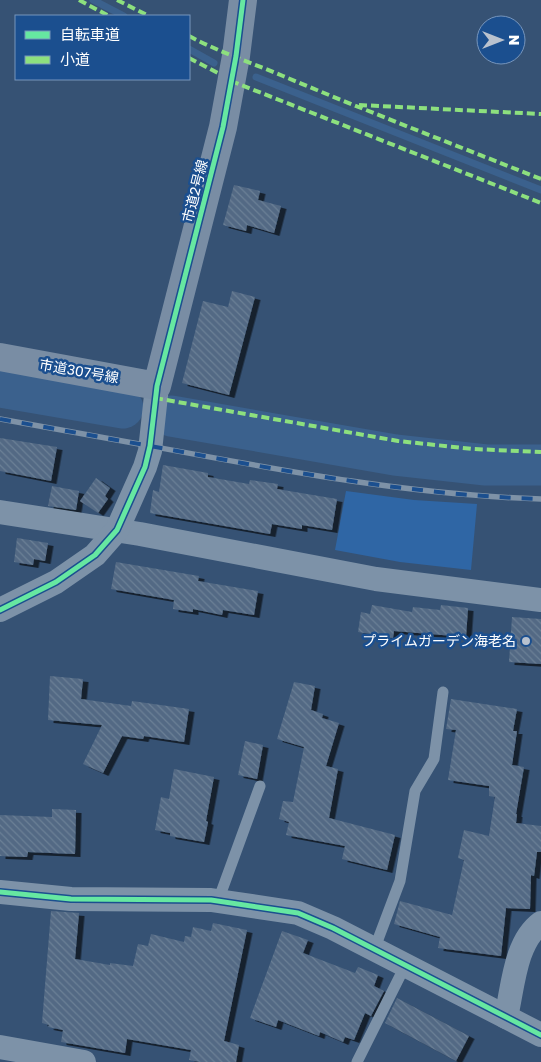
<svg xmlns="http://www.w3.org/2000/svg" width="541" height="1062" viewBox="0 0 541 1062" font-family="'Golos Text','Noto Sans JP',sans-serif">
	<defs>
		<pattern id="building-back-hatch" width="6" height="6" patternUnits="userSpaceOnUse" patternTransform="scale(1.25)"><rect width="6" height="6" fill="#526984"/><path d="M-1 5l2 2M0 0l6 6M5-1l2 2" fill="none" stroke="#6c8096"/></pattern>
		<filter id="shadow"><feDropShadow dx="5.5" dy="3" stdDeviation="0" flood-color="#0009"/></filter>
	</defs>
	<rect width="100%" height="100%" fill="#365274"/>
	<polygon fill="#2f66a5" points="346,491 414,500 477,504 471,570 400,562 335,550"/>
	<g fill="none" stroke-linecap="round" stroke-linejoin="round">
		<g stroke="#3b618d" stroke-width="7">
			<polyline points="93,0 124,16"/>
			<polyline points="189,49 214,63"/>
			<polyline points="256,77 541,190"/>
		</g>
		<g stroke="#3b618d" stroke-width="41">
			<polyline points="0,387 123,408"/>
			<polyline points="171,416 395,455 486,465 541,465"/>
		</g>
	</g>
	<g fill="url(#building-back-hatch)" filter="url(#shadow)">
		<polygon points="234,185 260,191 258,200 281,206 274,233 247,225 246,231 223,225"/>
		<polygon points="232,291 255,297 229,395 182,383 203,301 228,307"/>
		<polygon points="0,438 57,447 51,481 0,471"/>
		<polygon points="163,465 208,473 208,477 249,484 250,480 278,484 277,489 337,499 332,530 302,525 302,529 272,524 270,534 150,513 153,490 159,492"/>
		<polygon points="96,478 110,488 105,496 108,499 98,513 80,501"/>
		<polygon points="52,486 79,491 76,510 48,506"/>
		<polygon points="17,538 48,543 45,561 34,559 33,565 14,562"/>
		<polygon points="116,562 199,576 198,581 258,591 254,615 223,610 222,615 193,609 193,612 173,609 174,600 111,589"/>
		<polygon points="372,605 412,612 413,607 440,610 441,605 468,608 466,637 394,631 393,638 358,632 361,612 370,614"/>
		<polygon points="512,617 541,619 541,664 509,662"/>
		<polygon points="50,676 83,679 81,699 131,706 132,701 189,709 184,742 144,736 143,739 122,736 103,773 83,764 102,725 48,720"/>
		<polygon points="294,682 315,686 311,710 323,714 322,718 339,723 326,766 338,769 329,818 395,835 387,870 342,859 345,846 286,835 289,822 279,819 283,801 293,802 304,747 277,739"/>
		<polygon points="451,699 517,709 513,731 517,731 512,765 524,767 516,814 517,814 516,823 541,826 541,852 537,852 534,876 531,875 530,909 506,908 501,956 438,948 440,937 394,924 400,901 452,915 464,860 458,858 464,830 489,836 495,797 489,796 489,786 448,780 456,730 446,729"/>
		<polygon points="245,741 263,745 257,779 238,775"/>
		<polygon points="174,769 214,777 206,821 208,822 204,842 170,836 170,833 155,830 161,797 169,799"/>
		<polygon points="52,809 76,810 75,854 28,852 27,857 0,856 0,815 52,817"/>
		<polygon points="51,911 79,913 75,959 110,965 110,963 133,966 138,944 148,946 151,934 184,942 185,936 191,937 193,927 211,931 213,923 247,930 224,1041 239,1045 236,1062 200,1062 189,1060 191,1050 127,1039 125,1053 61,1042 63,1030 48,1027 49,1025 42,1023"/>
		<polygon points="282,931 308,940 303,953 355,973 358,967 378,975 374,986 384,991 371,1016 365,1013 354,1040 345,1037 343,1042 320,1032 319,1036 278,1020 276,1027 250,1018"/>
		<polygon points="397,998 469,1036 456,1061 385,1023"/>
	</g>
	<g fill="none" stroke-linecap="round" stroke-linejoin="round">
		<g stroke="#7d92a8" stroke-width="11">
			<polyline points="218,901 260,786"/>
			<polyline points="374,950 400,881 415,791 434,759 443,692"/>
			<polyline points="357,1062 405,966"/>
		</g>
		<g stroke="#7d92a8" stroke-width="24">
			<polyline points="0,512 140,534 376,579 541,600"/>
			<polyline points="0,610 56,582 95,555 117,530 145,467 150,451 157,386"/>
			<polyline points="0,892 71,899 211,900 298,913 333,928 541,1035"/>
			<path d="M506 1017C513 987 515 942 541 923"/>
			<polyline points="0,1047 84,1062"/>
		</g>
		<polyline stroke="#798da4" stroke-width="28" points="0,357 157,386 223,127 236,56 243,0"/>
		<defs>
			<path id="rail" d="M0 419C50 428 100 437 150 446 279 470 409 495 541 499"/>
		</defs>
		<use href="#rail" stroke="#7e92a7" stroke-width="5.5"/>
		<use href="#rail" stroke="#1b4f8f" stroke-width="4" stroke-dasharray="11" stroke-linecap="butt"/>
		<g stroke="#8de07e" stroke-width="4" stroke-dasharray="8 4" stroke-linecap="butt">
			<polyline points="79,0 109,16"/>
			<polyline points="117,0 149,16"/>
			<path d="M189 36C219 52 252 63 283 76 369 112 455 145 541 179"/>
			<polyline points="189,58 218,73"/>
			<polyline points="231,81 541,203"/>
			<polyline points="359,105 541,114"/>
			<polyline points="155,398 398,441 473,449 541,452"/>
		</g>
		<defs>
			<g id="cycleway">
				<polyline points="0,610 56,582 95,555 117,530 145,467 150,446 157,386 223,127 236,56 243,0"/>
				<polyline points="0,892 71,899 211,900 298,913 333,928 541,1035"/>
			</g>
		</defs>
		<use href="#cycleway" stroke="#1b4f8f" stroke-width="8"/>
		<use href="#cycleway" stroke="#66e7a1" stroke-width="5"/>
	</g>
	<circle fill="#b9c2ce" stroke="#1b4f8f" stroke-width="2" cx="526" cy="641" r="5"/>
	<g text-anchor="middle" stroke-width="5" stroke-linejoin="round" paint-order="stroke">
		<g font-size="14" fill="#fff" stroke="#1b4f8f">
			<text transform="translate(195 191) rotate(-76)" y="5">市道2号線</text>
			<text transform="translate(79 371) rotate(10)" y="5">市道307号線</text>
		</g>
		<g font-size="14" fill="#fff" stroke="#1b4f8f" text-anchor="end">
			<text x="516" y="646">プライムガーデン海老名</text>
		</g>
	</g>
	<rect x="15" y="15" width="175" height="65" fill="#1b4f8f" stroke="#7695bc"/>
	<rect x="25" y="31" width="25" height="8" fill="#66e7a1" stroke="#7695bc"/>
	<text x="60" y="40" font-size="15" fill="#ffffff">自転車道</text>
	<rect x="25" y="56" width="25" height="8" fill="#8de07e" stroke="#7695bc"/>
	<text x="60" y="65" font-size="15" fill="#ffffff">小道</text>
	<g transform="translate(501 40) rotate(90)"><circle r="24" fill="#1b4f8f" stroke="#7695bc"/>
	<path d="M0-4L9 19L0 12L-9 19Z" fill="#b9c2ce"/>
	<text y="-8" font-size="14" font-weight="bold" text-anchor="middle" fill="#ffffff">N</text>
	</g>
</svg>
